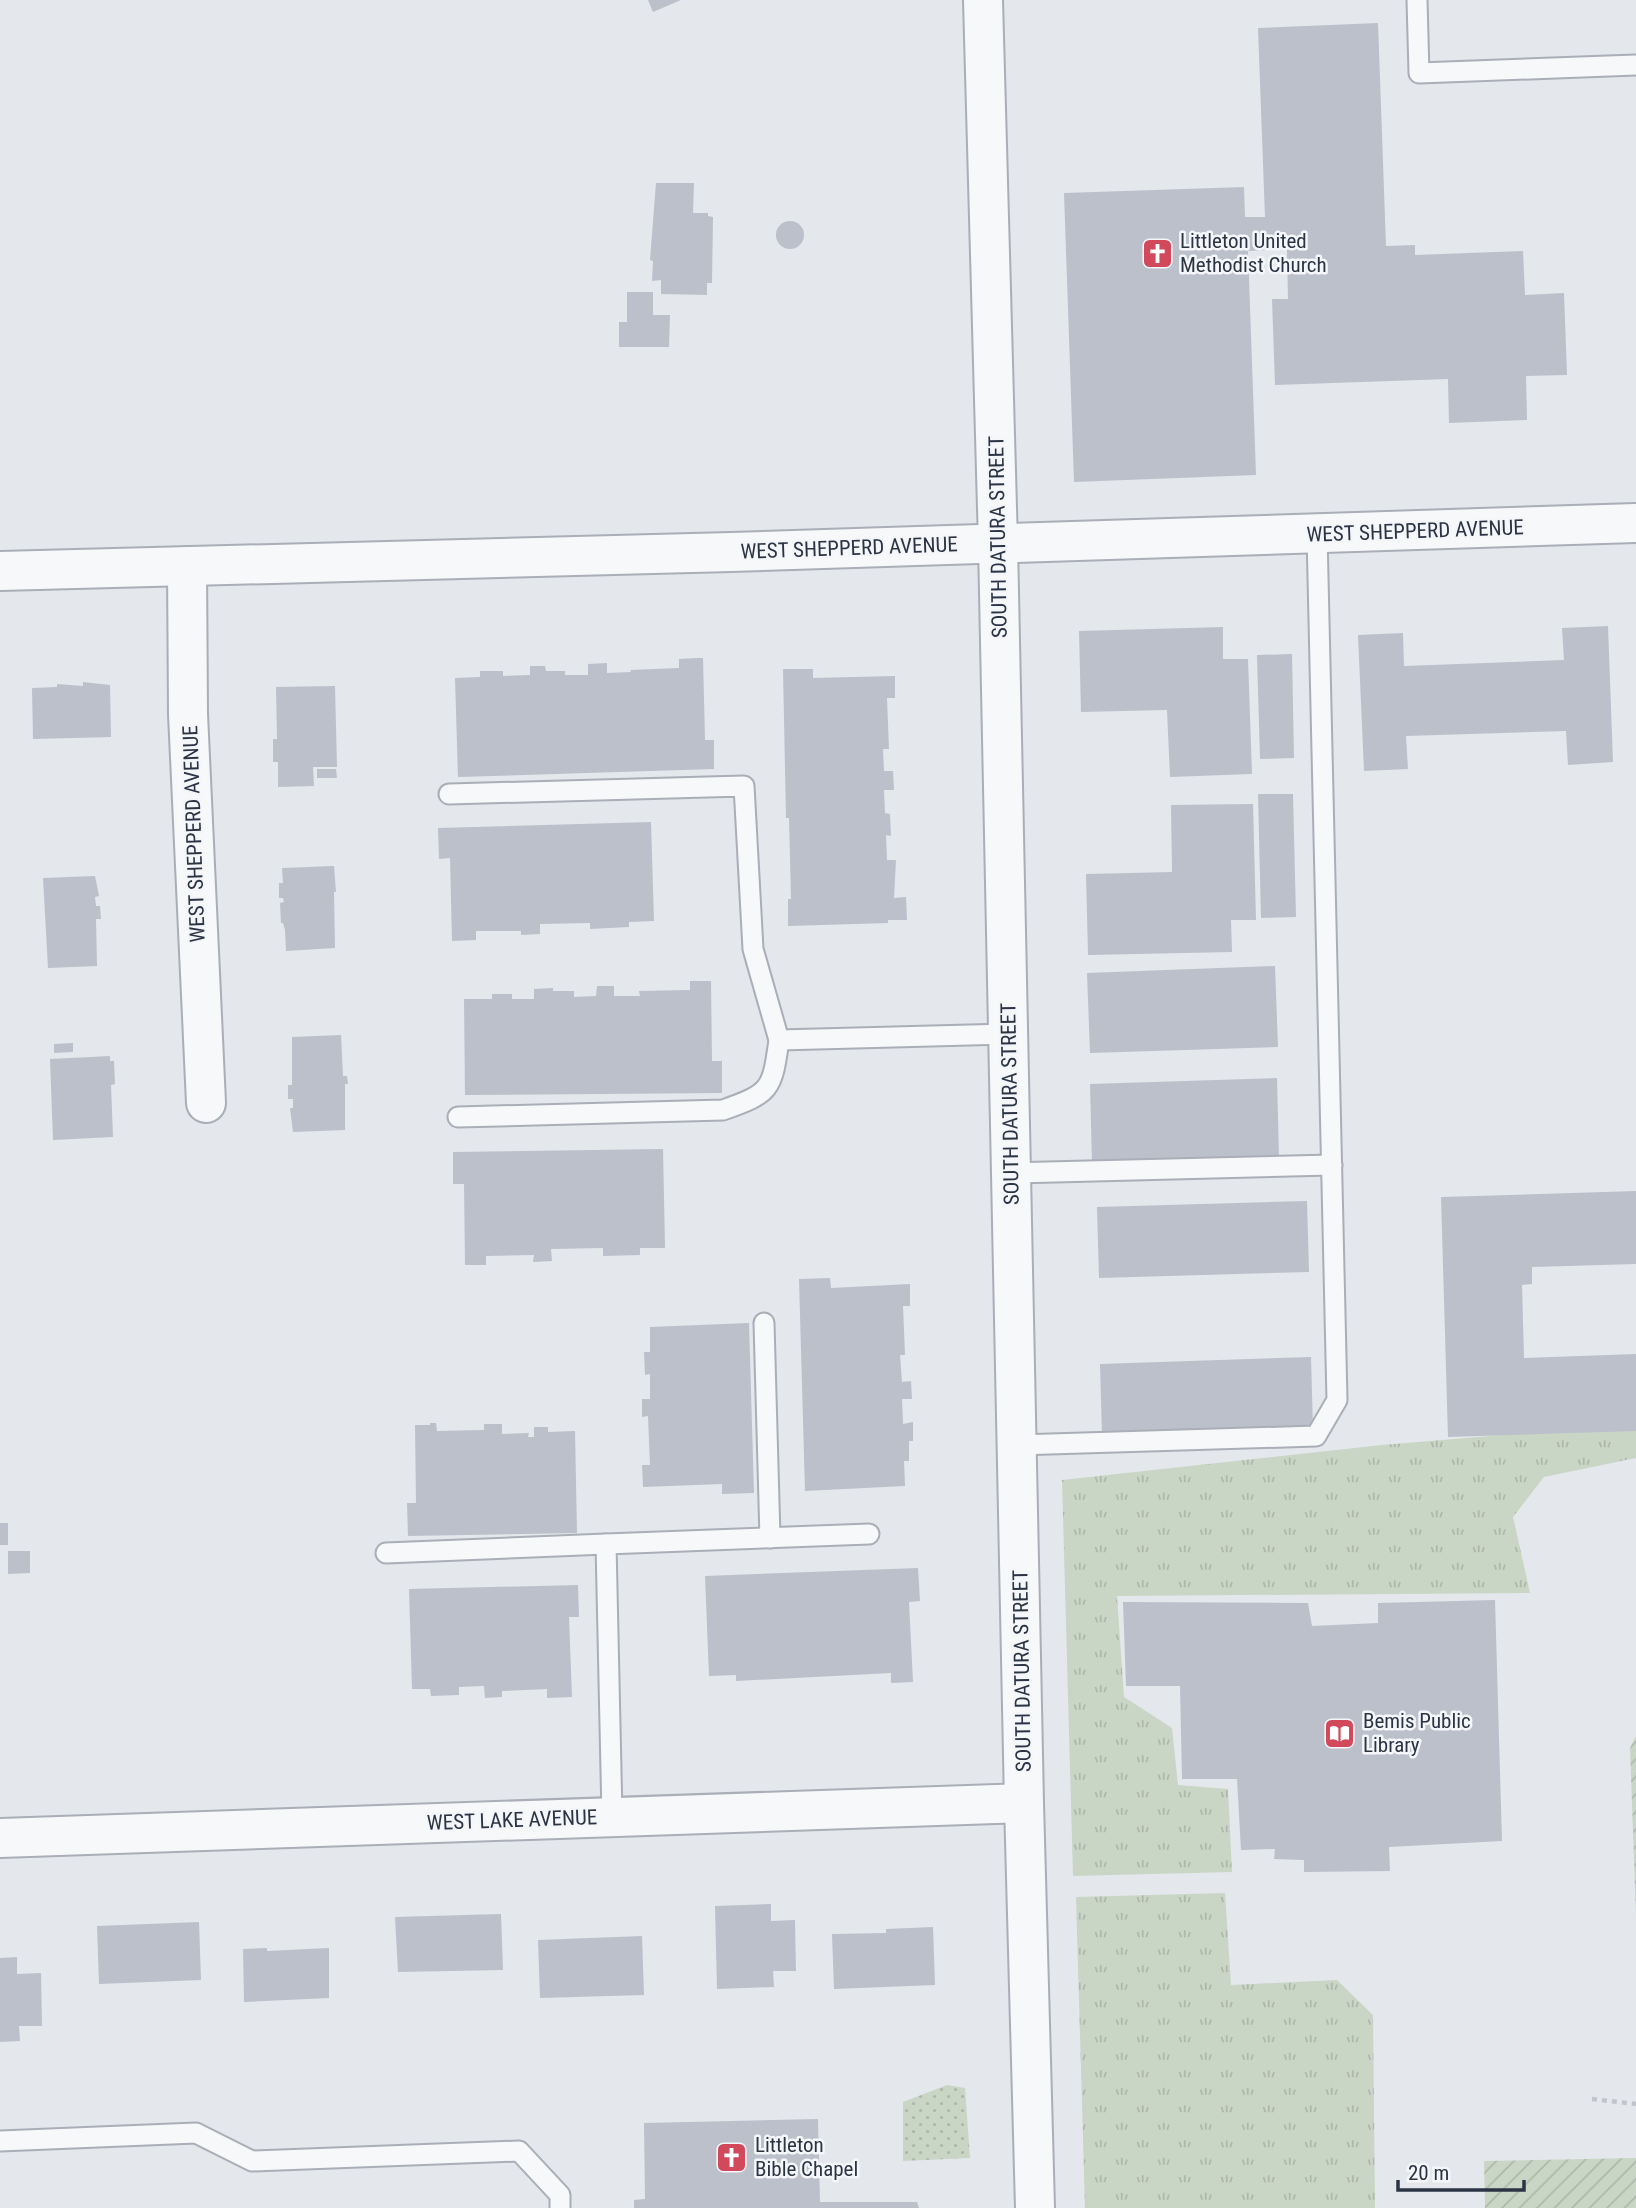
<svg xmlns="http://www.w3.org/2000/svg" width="1636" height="2208" viewBox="0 0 1636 2208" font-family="'Roboto Condensed',sans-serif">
	<defs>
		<pattern id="grass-tufts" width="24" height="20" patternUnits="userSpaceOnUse" patternTransform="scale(1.75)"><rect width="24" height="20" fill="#c9d6c5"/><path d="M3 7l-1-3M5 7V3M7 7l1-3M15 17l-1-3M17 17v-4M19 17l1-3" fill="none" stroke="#adb8ab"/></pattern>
		<pattern id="park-dots" width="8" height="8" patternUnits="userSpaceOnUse" patternTransform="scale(1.75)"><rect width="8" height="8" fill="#c9d6c5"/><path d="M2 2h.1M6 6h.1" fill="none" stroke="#adb8ab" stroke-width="1.8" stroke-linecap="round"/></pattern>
		<pattern id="garden-furrows" width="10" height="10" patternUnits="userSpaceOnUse" patternTransform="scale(1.75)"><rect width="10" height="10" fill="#c9d6c5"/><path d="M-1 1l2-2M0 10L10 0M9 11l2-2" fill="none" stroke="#adb8ab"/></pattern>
	</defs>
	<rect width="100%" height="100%" fill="#e4e7ec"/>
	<g fill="url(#grass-tufts)">
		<polygon points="1636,1424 1636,1458 1544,1477 1513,1517 1530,1593 1117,1596 1124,1697 1172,1728 1178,1785 1228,1789 1232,1872 1073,1876 1062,1480 1382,1445"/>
		<polygon points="1225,1893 1231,1985 1337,1980 1373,2015 1375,2208 1085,2208 1076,1897"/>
	</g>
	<polygon fill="url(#park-dots)" points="947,2085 965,2088 970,2158 903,2161 903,2102"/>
	<g fill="url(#garden-furrows)">
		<polygon points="1636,1736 1636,1916 1630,1748"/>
		<polygon points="1636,2158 1636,2208 1485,2208 1484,2161"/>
	</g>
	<g fill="#bbc0ca">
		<polygon points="648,0 681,0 653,12"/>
		<polygon points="1378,23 1386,246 1415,245 1415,255 1523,251 1525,295 1564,293 1567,375 1526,376 1527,420 1449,423 1448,379 1275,385 1272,299 1288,299 1287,249 1248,251 1256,475 1074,482 1064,193 1244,187 1245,217 1265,217 1258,28"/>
		<polygon points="656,183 694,183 693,213 708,213 708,216 713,217 712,283 707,283 707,295 661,294 661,280 652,281 653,261 650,260"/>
		<circle cx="790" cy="235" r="14"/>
		<polygon points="627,292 653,292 653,315 670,315 669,347 619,347 619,322 627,322"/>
		<polygon points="1608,626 1613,762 1568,765 1566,731 1406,736 1408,769 1364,771 1358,635 1403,633 1404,666 1564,660 1562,628"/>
		<polygon points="1223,627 1223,659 1248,659 1252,774 1170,777 1167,710 1081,712 1079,631"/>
		<polygon points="1292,654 1294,758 1260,759 1257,655"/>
		<polygon points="697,658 703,658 705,740 714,740 714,769 458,777 455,678 480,677 480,671 503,671 503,676 530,675 530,666 545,666 546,671 565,671 565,675 588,675 588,664 607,663 607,673 631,672 630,670 679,668 679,659"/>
		<polygon points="783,669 813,669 813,678 895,676 895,698 887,698 889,749 883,749 884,771 893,771 894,790 884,790 885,813 890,814 891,836 886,835 887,860 896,860 894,898 906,897 907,920 888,920 888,923 788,926 788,899 791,899 789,818 786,818"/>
		<polygon points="83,682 110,685 111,737 33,739 32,688 57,687 57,684 83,686"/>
		<polygon points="335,686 337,767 313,767 314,786 278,787 278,762 273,762 273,739 277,739 276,687"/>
		<polygon points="317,769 336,769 337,778 317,778"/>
		<polygon points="1258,794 1293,794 1296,917 1261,918"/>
		<polygon points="1253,804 1256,920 1231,920 1232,952 1088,955 1086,874 1172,872 1171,805"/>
		<polygon points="651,822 654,921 629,922 629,927 590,929 590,923 540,924 540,934 521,935 521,931 476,931 476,940 452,941 450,858 439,859 438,828"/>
		<polygon points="334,866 336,892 334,892 335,948 286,951 285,930 283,923 281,923 280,903 284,902 283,898 279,898 279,883 283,883 282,868"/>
		<polygon points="95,876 99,896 95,897 96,906 100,906 101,919 96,919 97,966 48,968 43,878"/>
		<polygon points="1275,966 1278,1047 1090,1053 1087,973"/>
		<polygon points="690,981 711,981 712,1061 722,1061 722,1093 465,1095 464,999 492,999 492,994 512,994 512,999 534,999 534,989 553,988 553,991 574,991 574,997 596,996 597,986 614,986 614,996 640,996 639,991 690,990"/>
		<polygon points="341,1035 343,1076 347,1076 348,1084 345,1084 345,1130 293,1132 290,1108 293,1108 293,1099 288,1099 288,1085 292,1085 292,1037"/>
		<polygon points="73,1043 73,1052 54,1053 54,1044"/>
		<polygon points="110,1056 110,1061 114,1061 115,1084 111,1085 113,1137 53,1140 50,1059"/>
		<polygon points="1277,1078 1279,1158 1092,1163 1090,1084"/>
		<polygon points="663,1149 665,1248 640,1248 640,1255 603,1256 603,1248 551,1249 552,1261 533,1262 534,1255 486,1256 486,1265 465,1265 464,1184 453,1184 453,1152"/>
		<polygon points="1636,1191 1636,1264 1532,1267 1532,1284 1522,1285 1524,1358 1636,1354 1636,1431 1448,1437 1441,1197"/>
		<polygon points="1307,1201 1309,1272 1099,1278 1097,1207"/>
		<polygon points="830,1278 831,1288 910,1284 910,1306 903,1306 905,1355 900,1355 902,1382 911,1381 912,1399 902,1399 903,1424 913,1422 913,1441 909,1441 909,1461 904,1461 905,1486 805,1491 799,1279"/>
		<polygon points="749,1323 754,1493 722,1494 722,1484 643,1487 642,1465 650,1465 648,1416 642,1417 642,1399 650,1399 650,1374 645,1375 644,1352 650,1352 650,1327"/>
		<polygon points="1311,1357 1313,1429 1102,1435 1100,1364"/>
		<polygon points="430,1423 436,1423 437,1431 484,1430 484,1424 502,1424 502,1434 529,1433 528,1437 534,1437 534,1427 548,1427 548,1432 575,1431 577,1533 408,1536 407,1503 416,1503 415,1425 430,1425"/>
		<rect x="0" y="1523" width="8" height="22"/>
		<polygon points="8,1551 30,1551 30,1573 8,1574"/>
		<polygon points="918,1568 920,1601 909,1602 913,1682 891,1683 891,1673 736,1681 736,1675 709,1676 705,1576"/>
		<polygon points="578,1585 579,1617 569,1617 572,1697 547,1698 547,1689 502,1691 502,1697 485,1698 484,1686 459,1687 459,1695 431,1696 430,1689 412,1689 409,1589"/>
		<polygon points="1495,1600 1502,1841 1389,1847 1390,1871 1304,1872 1304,1860 1274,1859 1275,1849 1241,1850 1237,1779 1182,1779 1180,1686 1126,1686 1123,1602 1308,1603 1312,1626 1378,1623 1378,1603"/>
		<polygon points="771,1904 771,1921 795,1920 796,1971 773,1971 774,1987 717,1989 715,1906"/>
		<polygon points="501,1914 503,1970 398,1972 395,1917"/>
		<polygon points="199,1922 201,1980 99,1984 97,1926"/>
		<polygon points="933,1927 935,1985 834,1989 832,1934 886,1933 886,1929"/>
		<polygon points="642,1936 644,1995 540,1998 538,1940"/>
		<polygon points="267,1948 267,1951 329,1948 329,1998 244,2002 243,1949"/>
		<polygon points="17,1957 17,1974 41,1973 42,2026 19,2026 20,2041 0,2042 0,1958"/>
		<polygon points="818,2119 820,2202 917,2202 919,2208 634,2208 634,2200 645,2199 644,2123"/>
	</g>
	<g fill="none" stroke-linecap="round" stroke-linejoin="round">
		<defs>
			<g id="service">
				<polyline points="1417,0 1419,73 1636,65"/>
				<polyline points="449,794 744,786 753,949 779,1040 1008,1034"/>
				<path d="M458 1117 723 1110C771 1093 772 1090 779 1040"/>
				<polyline points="1011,1173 1332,1165"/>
				<polyline points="764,1323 770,1538"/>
				<polyline points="1017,1445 1316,1436 1337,1400 1317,534"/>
				<polyline points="386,1553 606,1544"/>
				<polyline points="612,1816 606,1544 869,1534"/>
				<polyline points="0,2141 196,2133 252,2161 519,2151 560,2195 560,2208"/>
			</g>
			<g id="minor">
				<polyline points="983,0 998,544 1024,1803 1035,2208"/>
				<polyline points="187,566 188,714 206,1103"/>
				<polyline points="0,571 731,552 1636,523"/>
				<polyline points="0,1838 1024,1803"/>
			</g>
		</defs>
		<use href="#service" stroke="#a9aeb7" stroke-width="23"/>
		<use href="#minor" stroke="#a9aeb7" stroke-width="42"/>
		<polyline stroke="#c2c5cb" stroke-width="4.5" stroke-dasharray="5 5" stroke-linecap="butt" points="1592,2099 1636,2104"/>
		<use href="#service" stroke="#f7f8fa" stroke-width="19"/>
		<use href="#minor" stroke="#f7f8fa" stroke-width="38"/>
	</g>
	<defs>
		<symbol id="church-square" viewBox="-11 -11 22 22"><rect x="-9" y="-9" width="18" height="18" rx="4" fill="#d1495b" stroke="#f4f6f9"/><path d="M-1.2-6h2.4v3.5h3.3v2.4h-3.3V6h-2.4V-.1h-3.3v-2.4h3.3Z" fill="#fff"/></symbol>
		<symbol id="library-square" viewBox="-11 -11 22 22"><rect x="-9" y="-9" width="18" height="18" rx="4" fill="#d1495b" stroke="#f4f6f9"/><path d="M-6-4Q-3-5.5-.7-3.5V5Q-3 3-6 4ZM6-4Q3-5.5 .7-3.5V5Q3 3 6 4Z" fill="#fff"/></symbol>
	</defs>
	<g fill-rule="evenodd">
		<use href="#church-square" x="1140" y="236" width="35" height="35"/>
		<use href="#library-square" x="1322" y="1716" width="35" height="35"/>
		<use href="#church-square" x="714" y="2140" width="35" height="35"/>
	</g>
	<g text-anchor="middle" stroke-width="5" stroke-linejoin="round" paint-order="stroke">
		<g font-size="21" fill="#2b3445" stroke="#f4f6f9" text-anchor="start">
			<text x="1180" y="248">Littleton United<tspan x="1180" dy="24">Methodist Church</tspan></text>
			<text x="1363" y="1728">Bemis Public<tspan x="1363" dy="24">Library</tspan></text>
			<text x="755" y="2152">Littleton<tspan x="755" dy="24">Bible Chapel</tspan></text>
		</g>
		<g font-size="21" fill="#2b3445" stroke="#f4f6f9">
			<text transform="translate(1415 531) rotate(-2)" y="7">WEST SHEPPERD AVENUE</text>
			<text transform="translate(998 537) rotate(-91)" y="7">SOUTH DATURA STREET</text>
			<text transform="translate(849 548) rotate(-2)" y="7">WEST SHEPPERD AVENUE</text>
			<text transform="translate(194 834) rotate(-92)" y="7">WEST SHEPPERD AVENUE</text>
			<text transform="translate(1010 1104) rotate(-91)" y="7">SOUTH DATURA STREET</text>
			<text transform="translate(1022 1671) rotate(-91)" y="7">SOUTH DATURA STREET</text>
			<text transform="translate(512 1820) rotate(-2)" y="7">WEST LAKE AVENUE</text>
		</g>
	</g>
	<path d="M1398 2180v10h126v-10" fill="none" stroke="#2b3445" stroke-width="3.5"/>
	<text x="1408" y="2180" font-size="21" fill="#2b3445" stroke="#f4f6f9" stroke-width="5" paint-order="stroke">20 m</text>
</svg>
